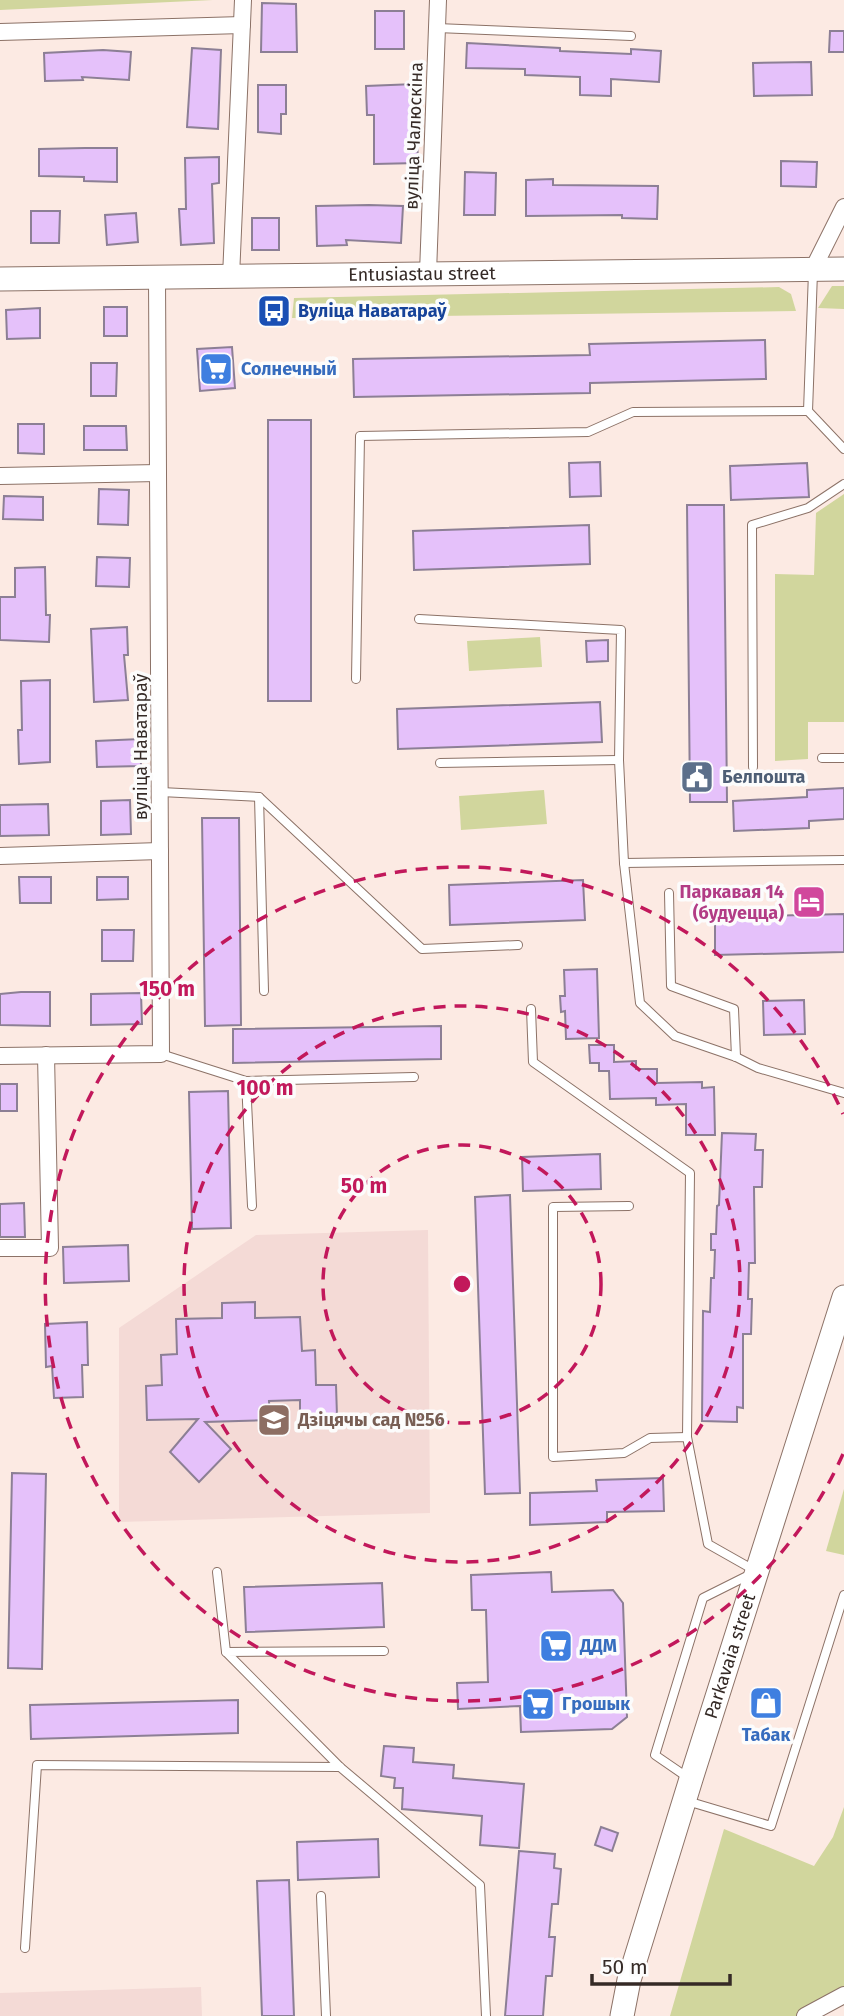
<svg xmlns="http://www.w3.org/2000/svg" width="844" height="2016" viewBox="0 0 844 2016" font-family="'Fira Sans',sans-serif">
	<rect width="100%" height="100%" fill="#fceae3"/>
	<g fill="#f4dad6">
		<polygon points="428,1230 430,1513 119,1522 119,1328 256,1235"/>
		<polygon points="201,1987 202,2016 0,2016 0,1993"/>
	</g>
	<g fill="#d1d69d">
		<polygon points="0,0 213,0 0,10"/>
		<polygon points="832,286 844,286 844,309 818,308"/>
		<polygon points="779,287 791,294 796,311 292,318 294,298"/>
		<polygon points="844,494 844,722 808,722 808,759 775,761 775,574 814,575 816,513"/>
		<polygon points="540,637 542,667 469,671 467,641"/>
		<polygon points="544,790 547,824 461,830 459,796"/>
		<polygon points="844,1489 844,1555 826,1551"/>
		<polygon points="844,1807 844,1998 809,2016 670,2016 724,1829 814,1866 833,1837"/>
	</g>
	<g fill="#e5c1fa" stroke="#8c7f95" stroke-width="2">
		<polygon points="262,3 296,4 297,52 261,52"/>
		<rect x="375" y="11" width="29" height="38"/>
		<polygon points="830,31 844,31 844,52 829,52"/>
		<polygon points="467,43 560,48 560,51 631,54 631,49 661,51 659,82 611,79 611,96 580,95 580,77 525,75 525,69 466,68"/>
		<polygon points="192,48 221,50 218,129 187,127"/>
		<polygon points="103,50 131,52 129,80 82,77 83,80 45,81 44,53"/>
		<polygon points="811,62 812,95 754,96 753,63"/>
		<polygon points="415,84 418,163 374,164 374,115 367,115 366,86"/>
		<polygon points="258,85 286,85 286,114 281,114 281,134 258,132"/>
		<polygon points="85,148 117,148 117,182 84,181 84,177 39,176 39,149"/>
		<polygon points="219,157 219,183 212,184 214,243 181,245 179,209 186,209 185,158"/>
		<polygon points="781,161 817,162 816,187 781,186"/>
		<polygon points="465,172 496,173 495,215 464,215"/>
		<polygon points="553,179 553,185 658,186 657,219 622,218 622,215 526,216 526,180"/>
		<polygon points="369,205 403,206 401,243 346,240 347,245 317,246 316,206"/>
		<polygon points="31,211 60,211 59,243 31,243"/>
		<polygon points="136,213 138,242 107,245 105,215"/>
		<rect x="252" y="218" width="27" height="32"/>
		<rect x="104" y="307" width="23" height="29"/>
		<polygon points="40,308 40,338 7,339 6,310"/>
		<polygon points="765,340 766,379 590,383 590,393 354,397 353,359 590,355 589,344"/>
		<polygon points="232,347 235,388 200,391 197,349"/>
		<polygon points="91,363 117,363 116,396 91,396"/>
		<rect x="268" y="420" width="43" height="281"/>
		<polygon points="18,424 44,424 44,454 18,453"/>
		<polygon points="84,426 126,426 127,450 84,450"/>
		<polygon points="600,462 601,496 570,497 569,463"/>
		<polygon points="807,463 809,497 731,500 730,466"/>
		<polygon points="99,489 129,490 128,525 98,524"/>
		<polygon points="4,496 43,497 43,520 3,519"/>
		<polygon points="687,505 724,505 727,802 690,802"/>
		<polygon points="589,525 590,564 414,570 413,531"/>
		<polygon points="97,557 130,558 129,587 96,586"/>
		<polygon points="45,567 46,615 50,615 49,642 0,640 0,597 15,597 15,568"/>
		<polygon points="127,627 128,655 124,655 128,700 94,702 91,629"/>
		<polygon points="608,640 608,661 587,662 586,641"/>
		<polygon points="50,680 50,762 19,764 18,730 22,730 21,681"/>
		<polygon points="600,702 602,742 398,749 397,709"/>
		<polygon points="140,739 141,766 97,767 96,741"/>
		<polygon points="844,788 844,819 809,821 809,828 734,831 733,801 807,797 807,790"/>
		<polygon points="130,800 131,834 101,835 101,801"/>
		<polygon points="48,804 49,835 0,836 0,805"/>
		<polygon points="202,818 239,818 241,1025 205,1026"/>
		<polygon points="19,877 51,877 51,903 20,903"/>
		<polygon points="97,877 128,877 128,899 97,900"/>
		<polygon points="583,880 585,920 450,925 449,885"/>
		<polygon points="844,914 844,952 715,955 715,917"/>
		<polygon points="102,930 134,930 133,961 102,961"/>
		<polygon points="597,969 599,1038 566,1039 565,1011 561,1012 560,996 565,996 564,970"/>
		<polygon points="21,992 50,992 50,1026 0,1025 0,994"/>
		<polygon points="141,993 142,1024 91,1025 91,994"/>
		<polygon points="804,1000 805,1034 764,1035 763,1001"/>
		<polygon points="441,1026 441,1059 233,1063 233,1029"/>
		<polygon points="589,1045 614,1045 614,1062 636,1061 636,1069 657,1069 657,1083 702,1082 702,1088 714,1087 715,1135 686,1135 686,1104 656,1105 656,1098 610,1099 609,1071 599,1071 599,1063 590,1063"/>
		<rect x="0" y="1084" width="17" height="27"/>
		<polygon points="228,1091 231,1228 192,1229 189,1092"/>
		<polygon points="722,1133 756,1134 755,1150 763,1150 762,1187 754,1187 755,1263 749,1263 748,1299 752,1299 751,1334 743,1334 743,1408 737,1407 737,1422 702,1421 703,1311 710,1312 711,1278 714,1278 715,1250 711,1250 711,1234 716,1234 717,1206 719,1205"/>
		<polygon points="600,1154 601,1189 523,1191 522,1157"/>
		<polygon points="510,1195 520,1493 485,1494 475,1197"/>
		<polygon points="24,1203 25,1237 0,1237 0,1204"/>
		<polygon points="128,1245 129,1281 64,1283 63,1247"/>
		<polygon points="255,1302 255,1318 300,1317 302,1351 315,1350 316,1385 336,1385 337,1416 300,1418 300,1400 269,1401 270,1420 205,1422 231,1449 199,1482 170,1452 198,1419 147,1420 146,1386 162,1385 161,1355 177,1354 176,1319 222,1318 222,1303"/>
		<polygon points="87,1322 88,1365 82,1365 83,1397 54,1398 52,1366 46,1367 45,1324"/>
		<polygon points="12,1473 46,1474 42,1669 8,1668"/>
		<polygon points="663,1478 664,1511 607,1512 607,1522 530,1525 530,1493 597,1491 596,1480"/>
		<polygon points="551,1572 552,1592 613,1590 623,1603 627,1717 612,1729 521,1732 520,1706 458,1709 457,1683 488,1682 486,1610 472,1610 471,1575"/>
		<polygon points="382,1583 384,1627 246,1632 244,1587"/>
		<polygon points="238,1700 238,1733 31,1739 30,1705"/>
		<polygon points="384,1746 414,1748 413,1762 454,1765 453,1778 524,1784 519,1848 480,1845 482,1816 402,1809 403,1788 394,1788 395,1778 381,1776"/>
		<polygon points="601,1827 618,1833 612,1851 595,1845"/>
		<polygon points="378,1839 379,1877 298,1880 297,1842"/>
		<polygon points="519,1851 555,1854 554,1868 561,1869 558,1904 552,1904 549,1937 555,1937 552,1976 546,1976 543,2016 505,2016"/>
		<polygon points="289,1880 294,2016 262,2016 257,1881"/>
	</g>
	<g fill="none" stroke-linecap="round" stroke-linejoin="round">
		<defs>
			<g id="service">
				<polyline points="437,28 631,36"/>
				<polyline points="813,272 808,411 844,449"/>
				<polyline points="419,619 621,630 619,760 624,863 844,860"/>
				<polyline points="356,679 360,436 588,432 633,412 808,411"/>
				<polyline points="822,758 844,758"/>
				<polyline points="440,763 619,760"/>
				<polyline points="753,767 752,525 808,508 844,484"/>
				<polyline points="161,792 259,797 422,949 518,945"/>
				<polyline points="259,797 264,991"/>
				<polyline points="624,863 640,1003 675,1036 736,1057 758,1068 844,1093"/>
				<polyline points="669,893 671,986 734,1009 736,1057"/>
				<polyline points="531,1009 533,1062 690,1173 687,1437"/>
				<polyline points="161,1054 246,1081 414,1077"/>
				<polyline points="246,1081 252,1206"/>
				<polyline points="629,1206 553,1207 553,1457 624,1453 650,1438 687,1437 708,1544 754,1570"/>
				<polyline points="217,1572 226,1652"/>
				<polyline points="384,1651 226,1652 340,1767 480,1885 486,2016"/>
				<polyline points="690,1779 655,1755 703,1598 751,1574"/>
				<polyline points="687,1801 771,1826 844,1595"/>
				<polyline points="321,1896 326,2016"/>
				<polyline points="25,1948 37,1765 340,1767"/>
			</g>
			<g id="minor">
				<polyline points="0,32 242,25"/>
				<polyline points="813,269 844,207"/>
				<polyline points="428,273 438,0"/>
				<polyline points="231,277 243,0"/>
				<polyline points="0,476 158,473"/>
				<polyline points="0,856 160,851"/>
				<polyline points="0,1056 161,1054 157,278"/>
				<polyline points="0,1248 50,1248 46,1055"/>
				<polyline points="805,2016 844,1995"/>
			</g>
			<g id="secondary">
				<path id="s1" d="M0 279 844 269"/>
				<path id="s2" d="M622 2016 629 1980 691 1779 844 1297"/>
			</g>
		</defs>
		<use href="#service" stroke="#8c7267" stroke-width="10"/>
		<use href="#minor" stroke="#8c7267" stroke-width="18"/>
		<use href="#secondary" stroke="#8c7267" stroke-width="25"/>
		<use href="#service" stroke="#fff" stroke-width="8"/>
		<use href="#minor" stroke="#fff" stroke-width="16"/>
		<use href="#secondary" stroke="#fff" stroke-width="23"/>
	</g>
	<g fill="none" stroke="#c2185b" stroke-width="3.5" stroke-dasharray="12 9">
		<circle cx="462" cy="1284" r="139"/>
		<circle cx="462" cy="1284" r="278"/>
		<path d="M843 1454A417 417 0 1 1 843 1114"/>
	</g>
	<defs>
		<symbol id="bus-square" viewBox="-11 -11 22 22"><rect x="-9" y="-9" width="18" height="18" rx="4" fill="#1a4fb4" stroke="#fcfcfc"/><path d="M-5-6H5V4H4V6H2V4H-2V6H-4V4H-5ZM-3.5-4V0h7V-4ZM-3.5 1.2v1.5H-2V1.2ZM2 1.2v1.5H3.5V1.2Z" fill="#fff"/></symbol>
		<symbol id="supermarket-square" viewBox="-11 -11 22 22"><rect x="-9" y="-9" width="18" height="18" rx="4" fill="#3f7fe0" stroke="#fcfcfc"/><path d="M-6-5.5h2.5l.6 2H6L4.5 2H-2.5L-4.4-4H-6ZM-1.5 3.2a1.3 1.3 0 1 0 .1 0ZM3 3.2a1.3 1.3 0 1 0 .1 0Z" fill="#fff"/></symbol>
		<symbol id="civic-square" viewBox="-11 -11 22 22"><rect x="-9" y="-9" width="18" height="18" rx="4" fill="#5c6f8a" stroke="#fcfcfc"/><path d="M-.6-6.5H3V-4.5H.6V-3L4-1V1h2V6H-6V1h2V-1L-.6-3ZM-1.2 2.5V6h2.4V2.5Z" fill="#fff"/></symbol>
		<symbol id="hotel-square" viewBox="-11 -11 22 22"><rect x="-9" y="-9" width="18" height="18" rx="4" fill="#d1479c" stroke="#fcfcfc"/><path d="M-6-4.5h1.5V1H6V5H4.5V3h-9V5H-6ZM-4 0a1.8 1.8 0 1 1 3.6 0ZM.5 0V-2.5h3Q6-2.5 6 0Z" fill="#fff"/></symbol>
		<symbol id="school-square" viewBox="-11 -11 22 22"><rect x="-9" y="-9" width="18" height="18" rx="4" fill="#8d6e63" stroke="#fcfcfc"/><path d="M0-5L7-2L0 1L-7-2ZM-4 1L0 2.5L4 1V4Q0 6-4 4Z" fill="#fff"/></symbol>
		<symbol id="shop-square" viewBox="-11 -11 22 22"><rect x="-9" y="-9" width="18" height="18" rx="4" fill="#3f7fe0" stroke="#fcfcfc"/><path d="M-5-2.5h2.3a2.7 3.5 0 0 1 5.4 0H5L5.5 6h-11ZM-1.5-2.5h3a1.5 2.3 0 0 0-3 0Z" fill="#fff"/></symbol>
	</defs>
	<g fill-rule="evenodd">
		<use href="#bus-square" x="255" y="292" width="38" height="38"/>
		<use href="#supermarket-square" x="197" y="350" width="38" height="38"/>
		<use href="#civic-square" x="678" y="758" width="38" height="38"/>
		<use href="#hotel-square" x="790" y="883" width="38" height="38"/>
		<use href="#school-square" x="255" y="1401" width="38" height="38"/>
		<use href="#supermarket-square" x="537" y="1627" width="38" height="38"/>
		<use href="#shop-square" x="747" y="1684" width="38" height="38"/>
		<use href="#supermarket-square" x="519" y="1685" width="38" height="38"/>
	</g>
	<g text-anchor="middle" stroke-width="7" stroke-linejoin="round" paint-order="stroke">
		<g font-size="18" fill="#352a26" stroke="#fcfcfc">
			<text transform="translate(414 136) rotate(-88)" y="6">вуліца Чалюскіна</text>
			<text dy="6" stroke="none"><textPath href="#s1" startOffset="422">Entusiastau street</textPath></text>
			<text transform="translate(141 747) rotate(-90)" y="6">вуліца Наватараў</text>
			<text dy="6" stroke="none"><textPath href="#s2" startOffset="376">Parkavaia street</textPath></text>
		</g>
		<g font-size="18" font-weight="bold" fill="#164399" stroke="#fcfcfc" text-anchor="start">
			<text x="298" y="317">Вуліца Наватараў</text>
		</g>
		<g font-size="18" font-weight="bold" fill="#366cbe" stroke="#fcfcfc" text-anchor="start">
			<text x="241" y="375">Солнечный</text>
			<text x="580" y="1652">ДДМ</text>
			<text x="562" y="1710">Грошык</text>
			<text x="766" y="1741" text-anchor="middle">Табак</text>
		</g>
		<g font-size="18" font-weight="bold" fill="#4e5e75" stroke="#fcfcfc" text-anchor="start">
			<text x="722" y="783">Белпошта</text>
		</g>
		<g font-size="18" font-weight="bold" fill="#b23c85" stroke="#fcfcfc" text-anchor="end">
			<text x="784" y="898">Паркавая 14<tspan x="784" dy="21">(будуецца)</tspan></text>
		</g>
		<g font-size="18" font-weight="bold" fill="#785e54" stroke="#fcfcfc" text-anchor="start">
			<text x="298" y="1426">Дзіцячы сад №56</text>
		</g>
	</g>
	<circle cx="462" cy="1284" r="10" fill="#c2185b" stroke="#fcfcfc" stroke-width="3.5"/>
	<g font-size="21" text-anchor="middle" font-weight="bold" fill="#c2185b" stroke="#fcfcfc" stroke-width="7" stroke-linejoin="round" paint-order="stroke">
		<text x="167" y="996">150 m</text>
		<text x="265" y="1095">100 m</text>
		<text x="364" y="1193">50 m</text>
	</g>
	<path d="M592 1974v10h138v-10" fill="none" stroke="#352a26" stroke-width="3.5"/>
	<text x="602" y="1974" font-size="21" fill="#352a26" stroke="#fcfcfc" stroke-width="5" paint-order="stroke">50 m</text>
</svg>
